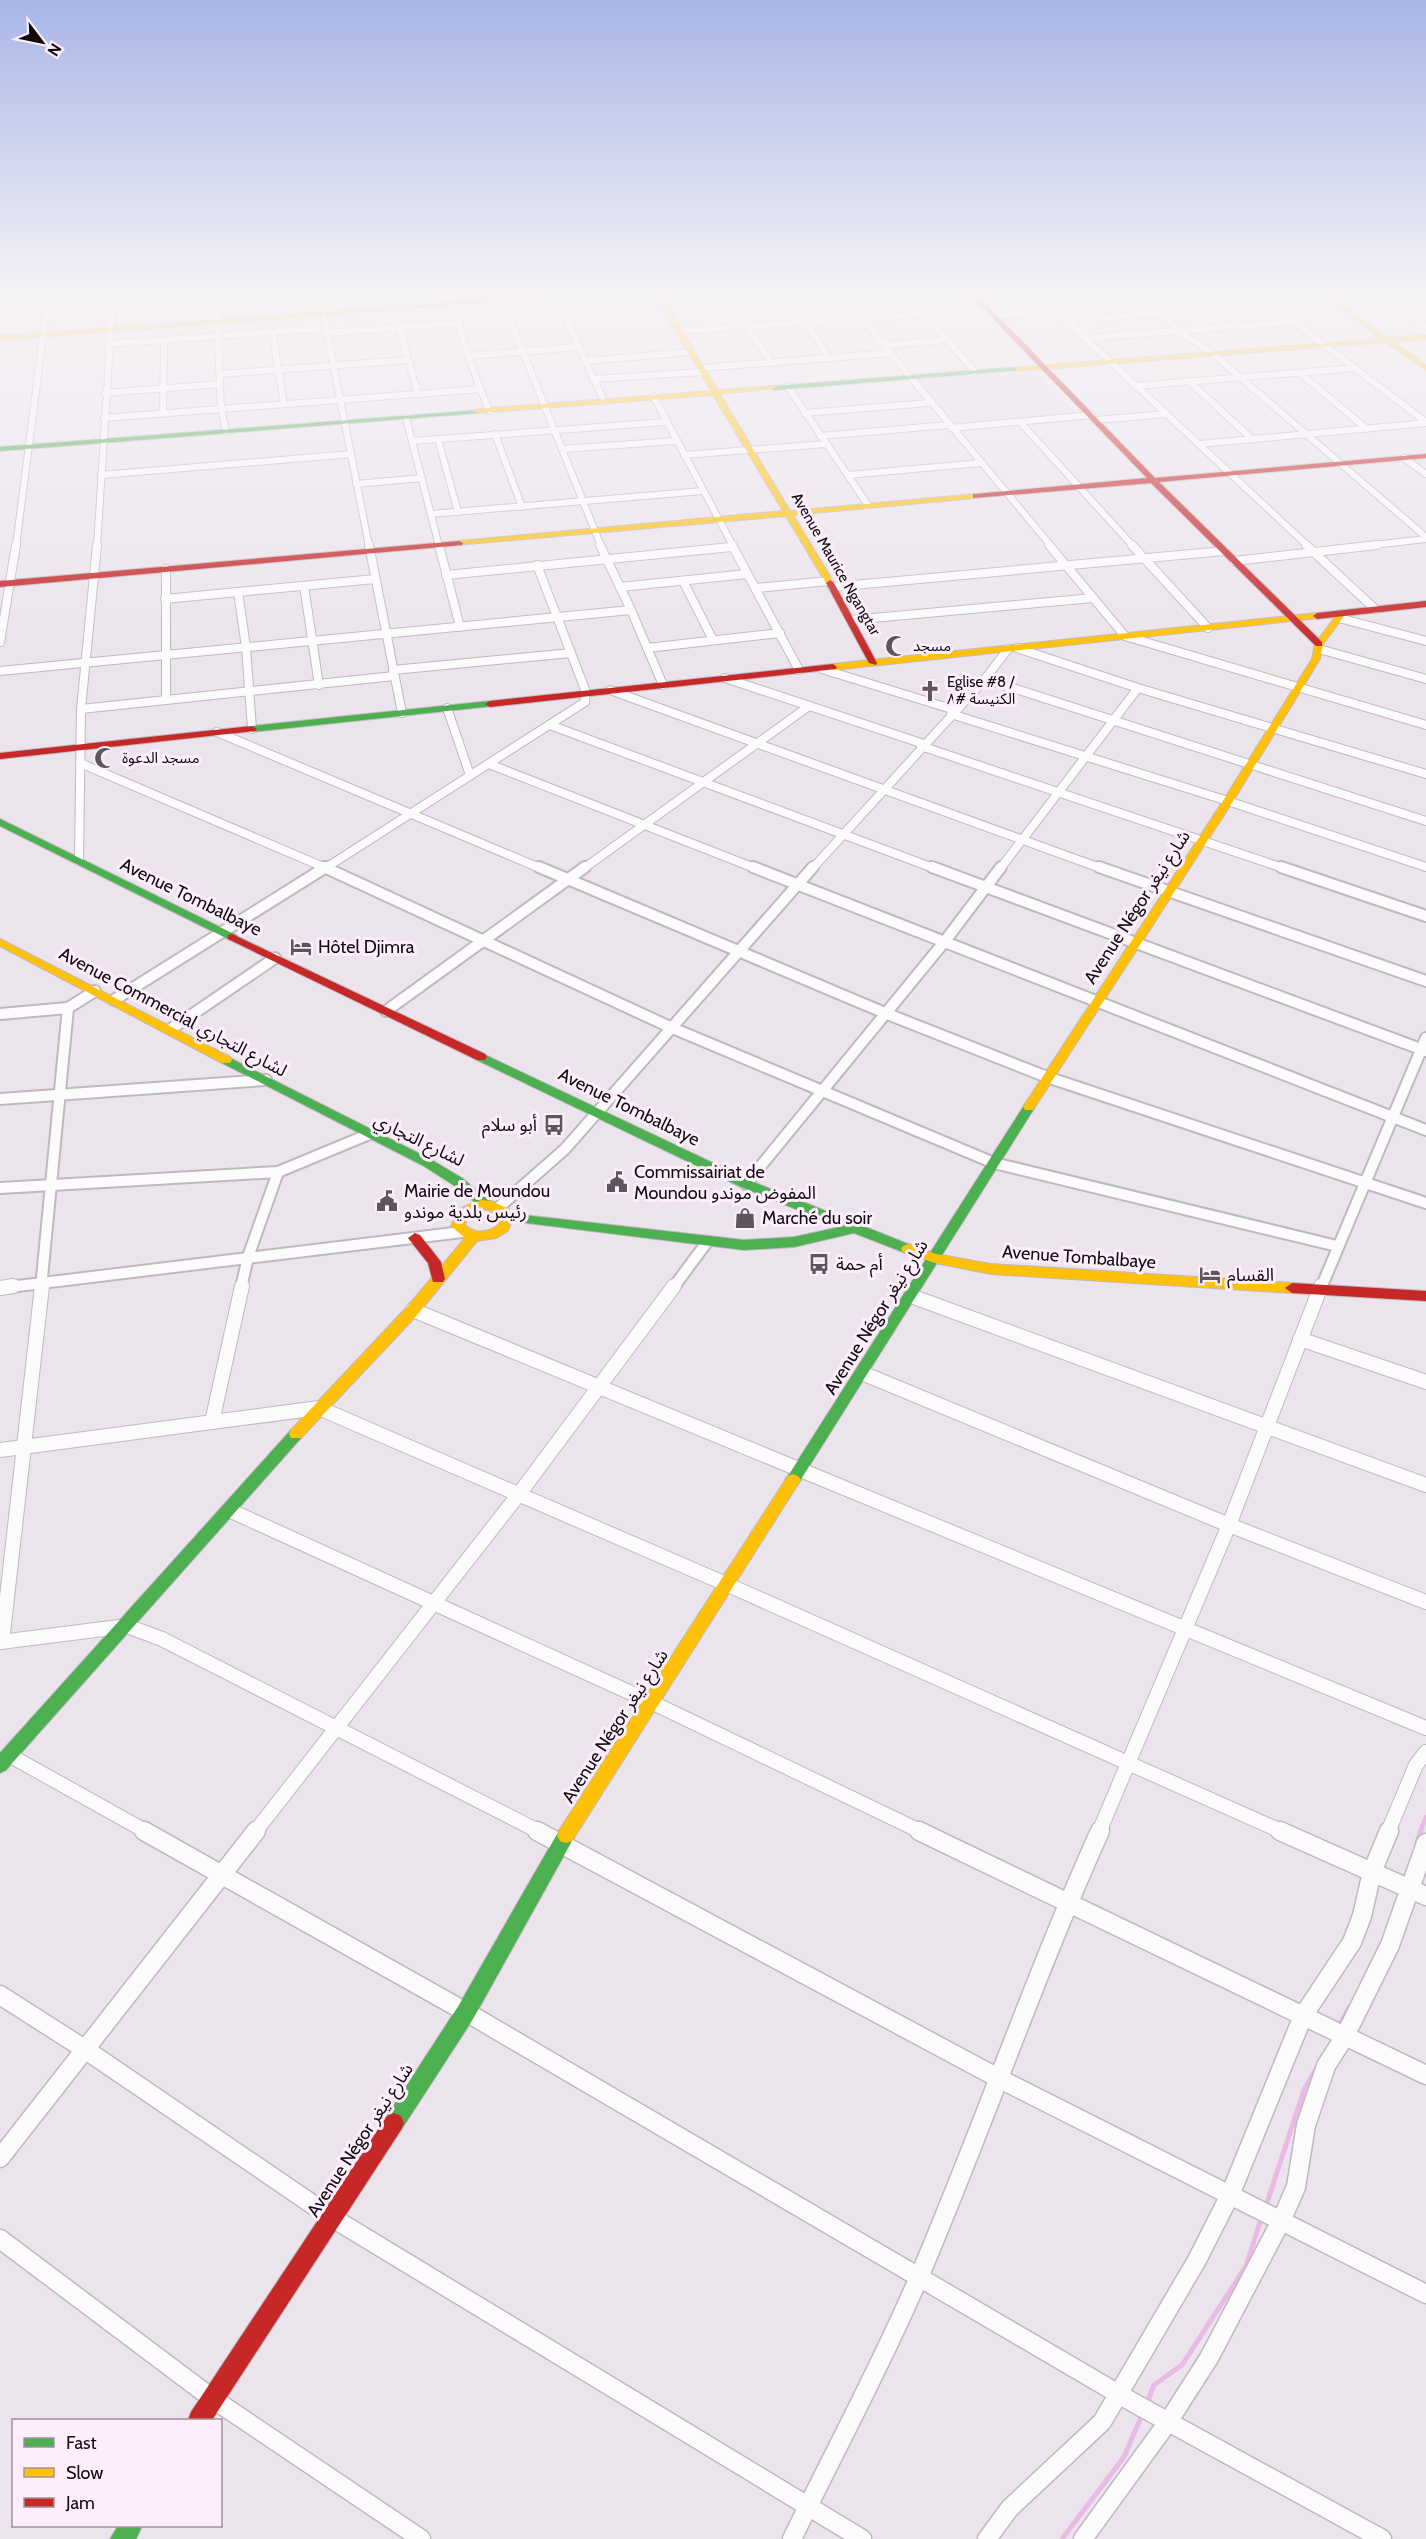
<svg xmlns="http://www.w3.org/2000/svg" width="1426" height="2539" viewBox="0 0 1426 2539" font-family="Cabin,'Noto Sans Arabic',sans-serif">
	<rect width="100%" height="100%" fill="#ece4ec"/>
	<polygon fill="#e9d9e7" points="1037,372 1076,414 954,424 916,379"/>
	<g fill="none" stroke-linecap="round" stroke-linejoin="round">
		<polyline stroke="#e9bae6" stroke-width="4.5" points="1420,1832 1426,1817"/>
		<g stroke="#e9bae6" stroke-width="5">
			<polyline points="1417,1842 1421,1831"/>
			<polyline points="1339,2026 1350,2006"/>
			<polyline points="1266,2206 1304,2090 1317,2067"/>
			<polyline points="1146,2405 1154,2385 1182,2365 1246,2266 1262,2216"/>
			<polyline points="1062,2539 1124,2457 1142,2415"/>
		</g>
		<defs>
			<g id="street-far4">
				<polyline points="216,297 221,409 226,431"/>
				<polyline points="269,297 271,316"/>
				<polyline points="320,297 369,546"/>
				<polyline points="556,297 604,401"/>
				<polyline points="727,297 772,363"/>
				<polyline points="844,297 1051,546"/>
				<polyline points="1041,297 1308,546"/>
				<polyline points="1141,297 1179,331 1212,353 1426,537"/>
				<polyline points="1203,297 1239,326"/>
				<polyline points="1261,297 1426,422"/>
				<polyline points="1383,297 1426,326"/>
				<polyline points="502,300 601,546"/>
				<polyline points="1047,302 1115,297"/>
				<polyline points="453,303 468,356 489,411"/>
				<polyline points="112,304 165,297"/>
				<polyline points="733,306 845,298"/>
				<polyline points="925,314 975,372"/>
				<polyline points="995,316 1057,311"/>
				<polyline points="804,321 830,359"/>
				<polyline points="1067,321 1159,313"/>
				<polyline points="399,327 418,394"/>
				<polyline points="678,331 988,310"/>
				<polyline points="272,332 284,404"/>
				<polyline points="327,333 458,323"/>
				<polyline points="1085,338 1294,322"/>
				<polyline points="108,344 326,328"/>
				<polyline points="885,345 947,340"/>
				<polyline points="468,356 579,347"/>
				<polyline points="585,361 691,352"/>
				<polyline points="700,368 891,353"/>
				<polyline points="1300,373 1367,429"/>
				<polyline points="220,374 407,360"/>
				<polyline points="593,379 702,372"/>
				<polyline points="1189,381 1253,440"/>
				<polyline points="1135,386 1356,368"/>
				<polyline points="788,387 868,505"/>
				<polyline points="105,393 220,384"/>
				<polyline points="654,397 733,546"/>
				<polyline points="804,413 929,403"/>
				<polyline points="163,414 164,340"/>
				<polyline points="104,418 481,389"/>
				<polyline points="406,418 439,546"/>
				<polyline points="1097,420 1165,414"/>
				<polyline points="1020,422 1133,546"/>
				<polyline points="951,428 1092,415"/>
				<polyline points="495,434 522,507"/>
				<polyline points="820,436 948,425"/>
				<polyline points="438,439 458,512"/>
				<polyline points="412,441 665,422"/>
				<polyline points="1199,444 1426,423"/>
				<polyline points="562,449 676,441"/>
				<polyline points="684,455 826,444"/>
				<polyline points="1404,458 1426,474"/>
				<polyline points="101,475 351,454"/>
				<polyline points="848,475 980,463"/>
				<polyline points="356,484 422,478"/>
				<polyline points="431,514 703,491"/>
				<polyline points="16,546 48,297"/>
				<polyline points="97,546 113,297"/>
				<polyline points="1364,546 1426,539"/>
			</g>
			<g id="street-far3">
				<polyline points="369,545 402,713"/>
				<polyline points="439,545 460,627"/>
				<polyline points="600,545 631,610"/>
				<polyline points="732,545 799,670"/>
				<polyline points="1049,545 1125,636 1426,725"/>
				<polyline points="1132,545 1208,628"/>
				<polyline points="1306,545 1375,609"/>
				<polyline points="1234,561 1377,545"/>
				<polyline points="166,569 166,700"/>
				<polyline points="446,575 731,547"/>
				<polyline points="683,581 713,640"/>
				<polyline points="304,586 319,685"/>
				<polyline points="620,587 747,574"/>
				<polyline points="832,587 1224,551"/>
				<polyline points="756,588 829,581"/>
				<polyline points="238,592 246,647 252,729"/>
				<polyline points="165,599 375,579"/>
				<polyline points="1339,618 1426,641"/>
				<polyline points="851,620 1093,598"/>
				<polyline points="0,642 16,545"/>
				<polyline points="647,648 780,633"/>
				<polyline points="1017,648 1138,688 1426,774"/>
				<polyline points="1319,649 1426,679"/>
				<polyline points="822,669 955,710"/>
				<polyline points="393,670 571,653"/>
				<polyline points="0,671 631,610 663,685"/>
				<polyline points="725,678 924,744"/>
				<polyline points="985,679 1426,821"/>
				<polyline points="610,690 1103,869"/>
				<polyline points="447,708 470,775"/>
				<polyline points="81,709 394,676"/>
				<polyline points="951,714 1228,801 1426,867"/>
				<polyline points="550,725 936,869"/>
				<polyline points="217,732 542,869"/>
				<polyline points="921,746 1286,869"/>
				<polyline points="80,763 328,869"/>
				<polyline points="489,764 757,869"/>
				<polyline points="79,861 81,709 97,545"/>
				<polyline points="324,869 585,702 586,692 537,565"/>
				<polyline points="583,869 809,706"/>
				<polyline points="812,869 985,679 1008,649"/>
				<polyline points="1000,869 1138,688"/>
			</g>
			<g id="street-far2">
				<polyline points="324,867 670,1027 994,1163 1337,1246"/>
				<polyline points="539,867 885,1013 1047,1077 1426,1203"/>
				<polyline points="753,867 1426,1130"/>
				<polyline points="932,867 1426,1051"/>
				<polyline points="1099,867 1426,981"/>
				<polyline points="1281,867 1426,916"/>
				<polyline points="114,1000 326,867"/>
				<polyline points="386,1011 585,867"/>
				<polyline points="0,1014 68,1008 95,991"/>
				<polyline points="171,1029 275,958"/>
				<polyline points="0,1099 266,1080"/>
				<polyline points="746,1184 945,941 1001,867"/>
				<polyline points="0,1188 278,1172 367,1135"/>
				<polyline points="499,1207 565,1149 813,867"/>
				<polyline points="1,1288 462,1232"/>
				<polyline points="41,1288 68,1008"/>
				<polyline points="241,1288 248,1257 278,1172"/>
				<polyline points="673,1288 707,1242"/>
				<polyline points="1321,1288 1426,1038"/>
			</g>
			<g id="street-far1">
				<polyline points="0,1288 13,1286"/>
				<polyline points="911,1296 1426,1485"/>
				<polyline points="413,1310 1426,1728"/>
				<polyline points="1300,1339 1426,1382"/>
				<polyline points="862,1373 1229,1525 1426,1602"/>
				<polyline points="212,1422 242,1286"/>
				<polyline points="0,1450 319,1408 726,1584 1283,1832"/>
				<polyline points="229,1510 653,1703 922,1832"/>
				<polyline points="0,1642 127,1626 162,1639 540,1832"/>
				<polyline points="2,1642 42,1286"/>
				<polyline points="9,1755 147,1832"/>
				<polyline points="255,1832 519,1494 674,1286"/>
				<polyline points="1099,1832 1229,1525 1321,1286"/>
				<polyline points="1388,1832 1416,1765 1426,1752"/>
			</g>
			<g id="street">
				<polyline points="144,1831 466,2012 1134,2403 1382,2539"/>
				<polyline points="537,1831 1000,2079 1426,2294"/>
				<polyline points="919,1831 1426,2075"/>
				<polyline points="1280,1831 1426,1896"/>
				<polyline points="0,1995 86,2050 331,2217 862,2539"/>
				<polyline points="0,2158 256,1831"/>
				<polyline points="0,2239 213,2399 421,2539"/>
				<path d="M792 2539C834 2452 881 2366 919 2277 982 2130 1034 1977 1100 1831"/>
				<polyline points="987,2539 1010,2508 1102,2422 1197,2260 1230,2195 1303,2016 1352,1942 1362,1916 1372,1872 1389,1831"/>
				<polyline points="1083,2539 1168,2422 1209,2358 1281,2221 1296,2187 1306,2125 1326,2066 1345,2036 1390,1945 1426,1843"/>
			</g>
			<g id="fast">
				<polygon points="1019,367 1021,370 774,390 771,388 774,386"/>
				<polygon points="480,410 482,411 478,413 0,451 0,447"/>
				<polygon points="490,701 493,702 493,706 252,732 247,729 252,726"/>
				<polygon points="0,819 236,935 238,937 232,940 228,939 0,826"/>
				<polygon points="481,1053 751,1181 913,1246 915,1249 908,1254 854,1233 794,1247 744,1250 501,1220 499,1217 501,1214 506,1213 744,1240 794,1237 840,1227 741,1187 477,1060 475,1057"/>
				<polygon points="226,1056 430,1159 462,1178 493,1204 491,1207 481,1207 452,1184 422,1165 222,1063 220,1060 222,1057"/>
				<polygon points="1029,1103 1035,1107 798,1484 793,1486 788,1484 785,1480 788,1476 1025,1104"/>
				<polygon points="296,1428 301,1430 303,1434 301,1438 6,1770 0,1773 0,1753 291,1430"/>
				<polygon points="566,1827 572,1829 575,1835 572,1841 473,2019 401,2130 394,2133 387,2130 384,2123 387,2116 459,2005 560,1829"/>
				<polygon points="118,2526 142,2526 136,2539 110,2539"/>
			</g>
			<g id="slow">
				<polygon points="655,297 661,297 718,390 774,386 777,388 720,394 790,511 976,494 980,496 976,498 793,515 834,583 830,586 826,583 786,516 456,545 455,543 459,541 783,511 713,395 478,413 474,411 478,409 711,391"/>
				<polygon points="1324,297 1331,297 1388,338 1426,335 1426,339 1393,342 1426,365 1426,370 1386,342 1019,371 1016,369 1019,367 1381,339"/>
				<polygon points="417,305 415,308 0,340 0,336"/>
				<polygon points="1340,610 1347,612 1323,644 1320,659 1233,801 1033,1110 1025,1110 1023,1107 1223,801 1312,659 1315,644"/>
				<polygon points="1317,613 1320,614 1320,618 833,670 829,667 833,664"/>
				<polygon points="0,939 230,1057 232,1060 230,1063 222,1063 0,946"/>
				<path d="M481 1200 491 1201 509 1209 513 1217 508 1231 496 1238 477 1241 418 1314 301 1438H291L289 1434 291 1430 408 1306 465 1238 451 1226 459 1209ZM485 1209 499 1215 497 1226C485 1233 476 1234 465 1225L468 1215Z"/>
				<polygon points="908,1244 936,1254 991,1264 1292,1283 1299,1288 1292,1293 991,1274 935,1263 903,1252 901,1249 903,1246"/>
				<polygon points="793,1474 798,1476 801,1480 798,1484 572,1841 566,1843 560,1841 557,1835 560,1829 788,1476"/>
			</g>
			<g id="jam">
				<polygon points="512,297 542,297 415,308 412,306"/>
				<polygon points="972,297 979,297 1155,478 1426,454 1426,458 1159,482 1322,642 1322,646 1316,646 1151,483 973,498 973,494 976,494 1147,478"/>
				<polygon points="459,541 463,543 462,545 0,587 0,581"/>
				<polygon points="830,580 834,583 877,663 876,665 869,663 826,583"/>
				<polygon points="1426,601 1426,607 1317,619 1313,616 1317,613"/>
				<polygon points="833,664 837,667 836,669 490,707 485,704 490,701"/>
				<polygon points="252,726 257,729 255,731 0,759 0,753"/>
				<polygon points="232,934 485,1054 487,1057 485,1060 477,1060 228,939 228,935"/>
				<polygon points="415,1233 420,1235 441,1262 445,1279 443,1282 433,1282 428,1263 408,1238"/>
				<polygon points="1292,1283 1426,1291 1426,1301 1292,1293 1285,1288"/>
				<polygon points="394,2113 401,2116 404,2123 401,2130 212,2420 188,2420 191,2412 387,2116"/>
			</g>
		</defs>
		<use href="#street-far4" stroke="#bfb9bf" stroke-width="8"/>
		<use href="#street-far3" stroke="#bfb9bf" stroke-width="10"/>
		<use href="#street-far2" stroke="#bfb9bf" stroke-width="14"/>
		<use href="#street-far1" stroke="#bfb9bf" stroke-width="16"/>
		<use href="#street" stroke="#bfb9bf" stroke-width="21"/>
		<use href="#fast" stroke="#bfb9bf" stroke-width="2"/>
		<use href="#slow" stroke="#bfb9bf" stroke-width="2"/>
		<use href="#jam" stroke="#bfb9bf" stroke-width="2"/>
		<use href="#street-far4" stroke="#fcfbfc" stroke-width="6"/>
		<use href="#street-far3" stroke="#fcfbfc" stroke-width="8"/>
		<use href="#street-far2" stroke="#fcfbfc" stroke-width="10"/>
		<use href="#street-far1" stroke="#fcfbfc" stroke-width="14"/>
		<use href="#street" stroke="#fcfbfc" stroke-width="18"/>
		<use href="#fast" fill="#4caf50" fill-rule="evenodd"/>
		<use href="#slow" fill="#ffc107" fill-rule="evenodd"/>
		<use href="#jam" fill="#c62828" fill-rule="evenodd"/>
	</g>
	<linearGradient id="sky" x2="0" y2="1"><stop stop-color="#a8b6e7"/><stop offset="0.45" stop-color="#f6f3f6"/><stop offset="1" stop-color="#f6f3f6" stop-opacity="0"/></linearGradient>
	<rect width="1426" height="653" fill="url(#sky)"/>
	<defs>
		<symbol id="mosque-bare" viewBox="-9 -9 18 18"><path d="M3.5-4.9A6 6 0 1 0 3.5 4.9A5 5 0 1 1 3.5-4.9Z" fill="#5d575c" stroke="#feeefc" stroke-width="2.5" paint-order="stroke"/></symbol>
		<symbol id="church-bare" viewBox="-9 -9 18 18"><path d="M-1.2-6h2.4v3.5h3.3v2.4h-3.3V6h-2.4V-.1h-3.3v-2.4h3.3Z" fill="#5d575c" stroke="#feeefc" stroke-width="2.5" paint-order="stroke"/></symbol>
		<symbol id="hotel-bare" viewBox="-9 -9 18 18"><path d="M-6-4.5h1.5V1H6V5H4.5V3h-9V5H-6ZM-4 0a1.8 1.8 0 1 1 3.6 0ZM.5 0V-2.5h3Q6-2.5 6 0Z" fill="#5d575c" stroke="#feeefc" stroke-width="2.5" paint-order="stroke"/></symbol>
		<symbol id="bus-bare" viewBox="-9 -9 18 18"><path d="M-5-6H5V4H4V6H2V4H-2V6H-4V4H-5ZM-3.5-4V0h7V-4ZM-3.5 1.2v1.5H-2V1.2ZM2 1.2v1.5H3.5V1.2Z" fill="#5d575c" stroke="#feeefc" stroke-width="2.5" paint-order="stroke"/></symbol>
		<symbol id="civic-bare" viewBox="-9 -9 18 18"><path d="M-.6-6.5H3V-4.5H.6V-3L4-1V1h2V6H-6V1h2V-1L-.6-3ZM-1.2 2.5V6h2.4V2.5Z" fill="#5d575c" stroke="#feeefc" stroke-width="2.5" paint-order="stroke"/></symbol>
		<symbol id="shop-bare" viewBox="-9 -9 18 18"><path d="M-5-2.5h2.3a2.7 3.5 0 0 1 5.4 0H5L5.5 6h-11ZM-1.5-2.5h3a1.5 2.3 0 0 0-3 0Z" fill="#5d575c" stroke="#feeefc" stroke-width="2.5" paint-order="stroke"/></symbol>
	</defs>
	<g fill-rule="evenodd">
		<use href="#mosque-bare" x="881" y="631" width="30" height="30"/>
		<use href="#church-bare" x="915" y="676" width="30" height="30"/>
		<use href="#mosque-bare" x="90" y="743" width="30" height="30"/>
		<use href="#hotel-bare" x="286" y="932" width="30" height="30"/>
		<use href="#bus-bare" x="539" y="1110" width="30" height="30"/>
		<use href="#civic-bare" x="602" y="1167" width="30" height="30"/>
		<use href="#civic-bare" x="372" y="1186" width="30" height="30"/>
		<use href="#shop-bare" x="730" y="1203" width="30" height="30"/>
		<use href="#bus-bare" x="804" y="1249" width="30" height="30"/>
		<use href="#hotel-bare" x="1195" y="1260" width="30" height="30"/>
	</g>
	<g text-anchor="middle" stroke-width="6" stroke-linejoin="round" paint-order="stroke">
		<g font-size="15" fill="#100b0f" stroke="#feeefc">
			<text transform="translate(836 564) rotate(60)" y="5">Avenue Maurice Ngangtar</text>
		</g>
		<g font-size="15" fill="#100b0f" stroke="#feeefc" text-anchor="start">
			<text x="913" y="651">مسجد</text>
			<text x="947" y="687">Eglise #8 /<tspan x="947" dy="17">الكنيسة #٨</tspan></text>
			<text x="122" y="763">مسجد الدعوة</text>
		</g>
		<g font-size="18" fill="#100b0f" stroke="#feeefc">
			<text transform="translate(191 897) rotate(26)" y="6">Avenue Tombalbaye</text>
			<text transform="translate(1137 907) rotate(-57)" y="6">Avenue Négor شارع نيغر</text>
			<text transform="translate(173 1012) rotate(28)" y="6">Avenue Commercial لشارع التجاري</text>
			<text transform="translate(629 1107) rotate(26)" y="6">Avenue Tombalbaye</text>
			<text transform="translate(419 1140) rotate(26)" y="6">لشارع التجاري</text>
			<text transform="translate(1079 1257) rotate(4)" y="6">Avenue Tombalbaye</text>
			<text transform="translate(876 1317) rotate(-58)" y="6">Avenue Négor شارع نيغر</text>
			<text transform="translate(615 1726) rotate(-57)" y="6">Avenue Négor شارع نيغر</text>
			<text transform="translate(360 2140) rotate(-57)" y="6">Avenue Négor شارع نيغر</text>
		</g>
		<g font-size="18" fill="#100b0f" stroke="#feeefc" text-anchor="start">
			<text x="318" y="953">Hôtel Djimra</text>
			<text x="537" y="1131" text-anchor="end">أبو سلام</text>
			<text x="634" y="1178">Commissairiat de<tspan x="634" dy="21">Moundou المفوض موندو</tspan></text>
			<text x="404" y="1197">Mairie de Moundou<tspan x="404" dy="21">رئيس بلدية موندو</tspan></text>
			<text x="762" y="1224">Marché du soir</text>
			<text x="836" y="1270">أم حمة</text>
			<text x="1227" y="1281">القسام</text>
		</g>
	</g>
	<rect x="12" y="2419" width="210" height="108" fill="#feeefc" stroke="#9f939d" stroke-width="1.5"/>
	<rect x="24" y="2438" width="30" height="9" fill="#4caf50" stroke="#9f939d" stroke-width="1.5"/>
	<text x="66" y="2449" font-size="18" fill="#100b0f">Fast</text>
	<rect x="24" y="2468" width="30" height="9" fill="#ffc107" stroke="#9f939d" stroke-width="1.5"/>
	<text x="66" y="2479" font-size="18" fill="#100b0f">Slow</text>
	<rect x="24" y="2498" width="30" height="9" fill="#c62828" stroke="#9f939d" stroke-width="1.5"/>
	<text x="66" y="2509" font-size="18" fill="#100b0f">Jam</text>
	<g transform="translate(42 42) rotate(122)" stroke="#feeefc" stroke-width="4.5" paint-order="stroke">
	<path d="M0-4.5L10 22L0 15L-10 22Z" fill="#100b0f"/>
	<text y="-9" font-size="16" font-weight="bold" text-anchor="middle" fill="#100b0f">N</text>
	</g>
</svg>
